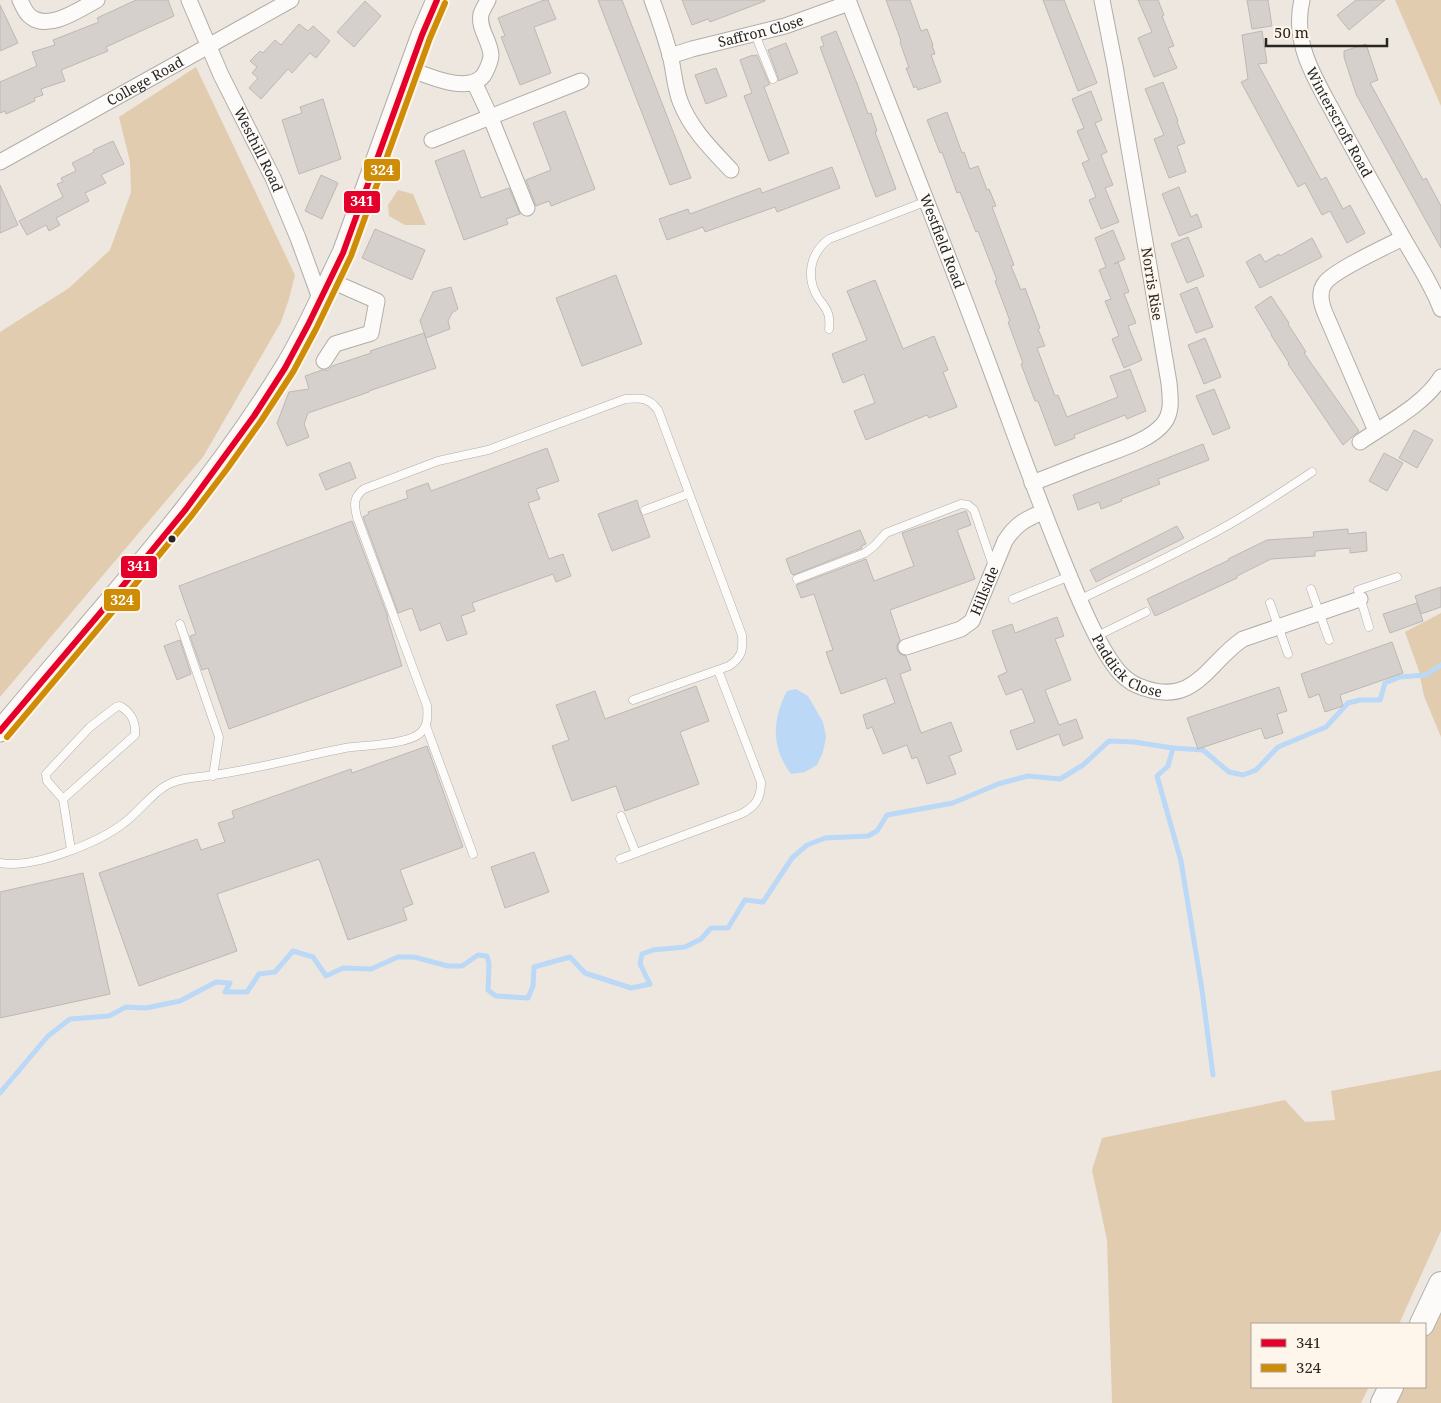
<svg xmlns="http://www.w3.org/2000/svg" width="1441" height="1403" viewBox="0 0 1441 1403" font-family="'Noto Serif',serif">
	<rect width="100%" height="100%" fill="#ede7e0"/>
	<g fill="#e2ccb0">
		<polygon points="1395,0 1441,0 1441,106"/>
		<polygon points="196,67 295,275 289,299 281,322 203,457 0,697 0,332 69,288 110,250 131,192 130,162 119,117"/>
		<polygon points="398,190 413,194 426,225 405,225 389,216 388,205"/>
		<polygon points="1441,613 1441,737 1424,696 1419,671 1405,632"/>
		<polygon points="1441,1070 1441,1231 1399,1324 1252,1324 1252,1387 1369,1387 1361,1403 1112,1403 1107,1240 1092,1170 1102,1138 1285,1100 1305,1122 1335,1120 1331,1091"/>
		<polygon points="1441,1305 1441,1403 1392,1403 1400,1387 1425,1387 1425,1337"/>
	</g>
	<path fill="#bbd8f6" d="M796 689 808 696 823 722 826 737 823 752 817 765 805 772 791 774C771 747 772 720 787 691Z"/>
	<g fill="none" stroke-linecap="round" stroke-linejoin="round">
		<g stroke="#bbd8f6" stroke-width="5">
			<polyline points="1173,748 1168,766 1157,776 1181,861 1202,990 1213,1075"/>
			<polyline points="0,1093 48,1036 70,1019 109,1016 126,1007 146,1008 180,1001 216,982 230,983 225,992 247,992 259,974 275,972 293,951 313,957 326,976 343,968 371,969 398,957 414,957 448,966 462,966 478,955 487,956 489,964 488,990 496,996 528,998 533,986 534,967 570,957 585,973 631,988 650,984 640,964 642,954 653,950 685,947 701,939 711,928 728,928 745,900 763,902 792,858 807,845 825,838 868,836 877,831 887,815 953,803 998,784 1028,776 1060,779 1083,765 1109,741 1134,742 1173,748 1203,750 1229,772 1243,775 1256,770 1278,747 1326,727 1348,703 1360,700 1380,700 1385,683 1400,677 1426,675 1441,665"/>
		</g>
	</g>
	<g fill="#d6d0cc" stroke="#bdb8b3">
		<polygon points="136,0 168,0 174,16 106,47 108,51 61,70 65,81 41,89 43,95 34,98 35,101 6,114 5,111 0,113 0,82 37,66 32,52 55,45 53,40 99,22 97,18"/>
		<polygon points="544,0 548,0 556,19 534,27 551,73 520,85 501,37 505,36 498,18"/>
		<polygon points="598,0 622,0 691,178 670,185"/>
		<polygon points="682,0 765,0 765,1 710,22 708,19 692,25"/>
		<polygon points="886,0 910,0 921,31 927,29 933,45 932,45 935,54 931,55 941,82 918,90 916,86 914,88 906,68 909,68 900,42 901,41"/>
		<polygon points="1043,0 1064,0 1097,83 1078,91"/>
		<polygon points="1138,0 1158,0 1164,15 1162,16 1174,46 1168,48 1177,68 1154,77 1138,38 1152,32"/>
		<polygon points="1247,0 1268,0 1272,26 1252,29"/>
		<polygon points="1356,0 1385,0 1349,30 1337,15"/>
		<polygon points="365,1 381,16 354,47 337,32"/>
		<polygon points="0,5 18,43 0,51"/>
		<polygon points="299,24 308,31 313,26 330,41 316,58 310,53 292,73 288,69 261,99 249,88 258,78 252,73 257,67 250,61 260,51 263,53 275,40 281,45"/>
		<polygon points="836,31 858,86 868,114 871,113 877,131 875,132 896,189 876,197 820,47 824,46 821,37"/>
		<polygon points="1262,31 1267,63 1258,64 1321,180 1326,177 1343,209 1350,205 1365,233 1347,243 1330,211 1322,215 1305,183 1298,187 1241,82 1248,79 1242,35"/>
		<polygon points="786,43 798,73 778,81 778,77 768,50"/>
		<polygon points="1366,44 1378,80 1370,83 1423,180 1426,178 1441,206 1441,248 1356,94 1344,57 1344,51"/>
		<polygon points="753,55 753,56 757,55 768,81 770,84 764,87 789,153 769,161 744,96 752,93 740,60"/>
		<polygon points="716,68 727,96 706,104 695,75"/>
		<polygon points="1163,82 1178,121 1177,122 1185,143 1177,146 1186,172 1169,178 1154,139 1164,135 1145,89"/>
		<polygon points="1091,91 1102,120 1095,123 1107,152 1101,155 1113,185 1105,188 1119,222 1101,229 1089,200 1096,197 1082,163 1089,160 1077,131 1084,128 1072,99"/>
		<polygon points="323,99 341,159 299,174 282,120 302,113 300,107"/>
		<polygon points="565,111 595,189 551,206 549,201 536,206 526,180 551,170 533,123"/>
		<polygon points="947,112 962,153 964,152 970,169 978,166 987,190 989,189 996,206 992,207 1014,265 1011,266 1021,290 1025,288 1040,328 1038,329 1045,346 1037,348 1055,396 1058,395 1067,417 1118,397 1110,376 1130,369 1146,411 1127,419 1125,415 1074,435 1075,438 1055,446 1038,401 1035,401 1021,364 1023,363 1008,322 1010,321 995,281 997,280 978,231 976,232 960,192 957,193 942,152 940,153 927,120"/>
		<polygon points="113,141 124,164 101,175 106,183 85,193 89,201 56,218 60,225 49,231 46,225 27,235 19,221 63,197 57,184 63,182 61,178 76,171 72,163 94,152 93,150"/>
		<polygon points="464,150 481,198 509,188 520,214 506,219 508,224 464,240 435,161"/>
		<polygon points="832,167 840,188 777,212 775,207 705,232 703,227 667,240 659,219 688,209 690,214 760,188 762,193"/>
		<polygon points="321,175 338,183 322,219 305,211"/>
		<polygon points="0,185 18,225 0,233"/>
		<polygon points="1179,187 1191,217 1197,214 1202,227 1179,236 1162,194"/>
		<polygon points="375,229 425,250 412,280 362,258"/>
		<polygon points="1113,230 1125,259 1114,264 1118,262 1129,292 1124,294 1136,323 1128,326 1142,360 1124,368 1112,339 1119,336 1105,301 1111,299 1099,270 1106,267 1095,238"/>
		<polygon points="1188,237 1204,276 1187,283 1171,244"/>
		<polygon points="1312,238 1322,257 1260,288 1246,262 1260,254 1265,262 1279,254 1280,256"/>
		<polygon points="616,275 642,344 582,366 556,298"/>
		<polygon points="875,280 903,349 934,336 948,370 943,372 957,407 929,418 927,415 866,440 854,411 875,403 864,374 843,383 832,354 867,340 847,291"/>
		<polygon points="451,287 458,309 452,313 448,321 450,329 426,338 420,321 433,292"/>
		<polygon points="1197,287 1213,327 1196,333 1180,294"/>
		<polygon points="1271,296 1289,323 1288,324 1306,352 1304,353 1359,431 1343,445 1288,364 1289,363 1271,335 1272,335 1255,307"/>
		<polygon points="424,333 436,368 369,391 369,392 308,413 304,424 309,437 287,446 277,423 289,392 309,389 305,376 322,370 328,370 332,366 371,353 370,351"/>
		<polygon points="1205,338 1221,377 1204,384 1188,345"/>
		<polygon points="1214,389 1230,428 1213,435 1196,396"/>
		<polygon points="1414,430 1433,440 1417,468 1399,458"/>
		<polygon points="1203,444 1209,460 1158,479 1160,484 1121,499 1122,501 1101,509 1099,502 1078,510 1073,495"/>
		<polygon points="547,448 559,481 536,489 540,499 528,503 549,559 563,554 571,576 556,582 553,574 472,603 475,611 461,616 467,634 447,641 440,623 420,631 412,608 398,613 363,517 369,514 368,512 408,498 406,491 428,483 431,491"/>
		<polygon points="1384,453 1403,463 1387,491 1369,481"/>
		<polygon points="350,462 356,478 326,490 319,474"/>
		<polygon points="637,500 640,511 642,515 650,537 612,551 598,514"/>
		<polygon points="966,511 971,525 957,530 975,579 890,610 900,640 897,645 897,650 900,654 906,656 911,670 900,674 921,733 951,722 962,751 949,756 956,774 927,784 917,757 912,759 907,745 883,754 872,727 867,729 863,715 895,703 886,678 841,694 826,652 833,650 814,594 801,598 796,585 866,559 874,581 914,566 902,533"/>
		<polygon points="352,521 388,617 387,617 402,666 229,729 208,668 202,670 190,636 196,634 179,586"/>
		<polygon points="1177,526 1184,538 1096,582 1090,570"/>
		<polygon points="1348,529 1348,534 1366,532 1367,551 1350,553 1350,548 1315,551 1315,556 1271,559 1237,576 1237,578 1155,616 1147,599 1229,560 1228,559 1267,540 1314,537 1313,532"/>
		<polygon points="860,530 866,544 861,546 862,548 793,575 791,573 786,559"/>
		<polygon points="1441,587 1441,607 1421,614 1415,596"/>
		<polygon points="1417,603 1423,621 1390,633 1383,614"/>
		<polygon points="1057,617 1064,636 1055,639 1071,680 1045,690 1059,725 1076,719 1083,738 1063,746 1059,734 1017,750 1010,731 1035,722 1022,689 1006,695 998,676 1007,672 992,631 1012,624 1015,633"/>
		<polygon points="180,640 191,674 177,680 164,646"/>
		<polygon points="1392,642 1403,673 1340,695 1343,706 1325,712 1319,694 1309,698 1301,674"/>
		<polygon points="696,686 709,721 680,732 699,784 625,811 616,786 572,801 552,746 569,740 556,705 595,691 605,719"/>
		<polygon points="1279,687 1287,711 1277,714 1283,733 1265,739 1261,728 1198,749 1187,718"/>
		<polygon points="427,746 463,847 400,870 413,904 403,908 407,920 348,940 319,859 217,894 237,951 139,986 99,873 197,839 201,850 225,842 218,823 234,818 232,811 351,769 352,773"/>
		<polygon points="534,852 549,892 505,908 491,867"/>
		<polygon points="83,873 110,994 0,1018 0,892"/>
	</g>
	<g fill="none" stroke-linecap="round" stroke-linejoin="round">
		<defs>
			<g id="lane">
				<polyline points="755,34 773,79"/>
				<path d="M829 329C830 321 829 312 824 306 822 302 819 300 817 296 806 276 810 253 829 239L927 201"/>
				<polyline points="645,510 688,494"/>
				<polyline points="797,579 865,553 874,546 886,533 961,504 968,505 974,510 993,566"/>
				<polyline points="1311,589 1329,640"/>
				<polyline points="1013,599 1070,576"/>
				<path d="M1079 600C1130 575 1181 552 1230 524 1258 508 1285 490 1312 472"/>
				<polyline points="1270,603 1288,654"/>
				<polyline points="180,624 219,737 213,776"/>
				<polyline points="1369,627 1358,590 1397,577"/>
				<polyline points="1097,636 1146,612"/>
				<polyline points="426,726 473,854"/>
				<path d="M63 799 135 735C136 722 132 713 120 706L116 707 90 727 46 774 47 781 63 799 71 850"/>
				<polyline points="621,816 636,853"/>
				<path d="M620 859 741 814C755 807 761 799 761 782L718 670"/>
				<path d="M0 863C33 869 98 843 124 823 139 812 152 793 167 785 178 778 194 778 207 776 254 770 299 757 345 748 365 745 404 745 419 734 428 727 428 717 427 706L357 517C354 505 353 497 364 489L438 461 488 450 625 399C641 398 648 397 658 410L742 635C743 651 742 657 729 666L633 700"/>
			</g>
			<g id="street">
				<path d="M20 0C23 6 25 13 31 17 49 31 80 9 97 0"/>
				<path id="s1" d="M189 0 221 75 273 178 298 238 321 301"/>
				<path d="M652 0C659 19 666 39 671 59 674 73 675 88 680 101 690 128 711 149 731 170"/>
				<path id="s2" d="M848 0C896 124 946 248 992 373 1015 435 1037 497 1062 558 1075 589 1087 621 1104 650 1114 667 1124 682 1144 688 1196 706 1208 662 1243 639L1360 599"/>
				<path id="s3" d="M1302 0C1291 45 1318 83 1338 121 1359 160 1381 199 1403 238 1416 261 1432 284 1441 309"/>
				<path id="s4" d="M670 56 692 49 785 26 849 3"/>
				<path d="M410 69C428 76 472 96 485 73 488 67 491 61 491 55 490 40 478 29 481 14 483 9 486 4 488 0"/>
				<polyline points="474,82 490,116 527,208"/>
				<polyline points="432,140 581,81"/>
				<path id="s5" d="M0 162 291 0"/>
				<polyline points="324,361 335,344 371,333 377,301 329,280"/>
				<path d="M1376 431 1325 313C1321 303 1318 292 1325 283 1333 271 1387 246 1403 238"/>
				<path d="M1360 442C1386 424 1425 404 1441 377"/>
				<path d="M1032 483C1054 475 1075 466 1097 458 1117 450 1150 441 1164 423 1173 411 1170 396 1169 383L1115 66 1102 0"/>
				<path id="s6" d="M906 647 961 629 972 621 1005 541C1015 525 1025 519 1043 512"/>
			</g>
			<path id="secondary" d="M0 731C98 613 205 499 285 368 308 331 324 291 343 253L422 35 437 0"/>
			<g id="primary">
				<polyline points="1422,1324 1441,1284"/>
				<polyline points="1383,1403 1391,1387"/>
			</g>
		</defs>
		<use href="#lane" stroke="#b1ada7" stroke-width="9"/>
		<use href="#street" stroke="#b1ada7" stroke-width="17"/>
		<use href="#secondary" stroke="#b1ada7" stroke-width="23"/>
		<use href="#primary" stroke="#b1ada7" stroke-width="26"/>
		<use href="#lane" stroke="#fcfbfa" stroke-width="8"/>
		<use href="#street" stroke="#fcfbfa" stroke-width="15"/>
		<use href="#secondary" stroke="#fcfbfa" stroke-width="21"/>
		<use href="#primary" stroke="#fcfbfa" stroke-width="24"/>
		<defs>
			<polyline id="bus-1" points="0,731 112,599 186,509 254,416 285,368 308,325 343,253 422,35 437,0"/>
			<polyline id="bus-2" points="7,737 119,604 192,515 227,469 261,421 293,372 316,329 351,256 430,38 445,3"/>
		</defs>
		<use href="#bus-1" stroke="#fef5eb" stroke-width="10"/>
		<use href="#bus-2" stroke="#fef5eb" stroke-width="10"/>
		<use href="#bus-1" stroke="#e4002b" stroke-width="6"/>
		<use href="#bus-2" stroke="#ce8c07" stroke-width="6"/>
	</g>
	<circle fill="#292621" stroke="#fef5eb" stroke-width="2" cx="172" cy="539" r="4.5"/>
	<g text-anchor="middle" stroke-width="4" stroke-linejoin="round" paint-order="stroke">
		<g font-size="14" fill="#292621" stroke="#fef5eb">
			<text dy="5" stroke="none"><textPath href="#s4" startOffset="94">Saffron Close</textPath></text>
			<text dy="5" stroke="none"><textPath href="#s5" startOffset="166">College Road</textPath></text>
			<text dy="5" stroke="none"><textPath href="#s3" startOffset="131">Winterscroft Road</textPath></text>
			<text dy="5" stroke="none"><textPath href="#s1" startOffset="165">Westhill Road</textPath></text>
			<text dy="5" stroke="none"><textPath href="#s2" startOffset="259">Westfield Road</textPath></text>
			<text transform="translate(1152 284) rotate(81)" y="5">Norris Rise</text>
			<text dy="5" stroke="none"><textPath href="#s6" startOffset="104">Hillside</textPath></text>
			<text dy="5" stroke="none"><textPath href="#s2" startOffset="728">Paddick Close</textPath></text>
		</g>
	</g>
	<g stroke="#fef5eb" stroke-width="2">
		<rect x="363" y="158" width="38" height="24" rx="5" fill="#ce8c07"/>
		<rect x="343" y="190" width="38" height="24" rx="5" fill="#e4002b"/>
		<rect x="120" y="555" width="38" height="24" rx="5" fill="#e4002b"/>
		<rect x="103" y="588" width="38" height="24" rx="5" fill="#ce8c07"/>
	</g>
	<g font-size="14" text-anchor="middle" font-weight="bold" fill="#fff">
		<text x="382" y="175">324</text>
		<text x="362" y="206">341</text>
		<text x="139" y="571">341</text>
		<text x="122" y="605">324</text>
	</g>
	<rect x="1251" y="1323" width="175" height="65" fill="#fef5eb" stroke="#a9a29a"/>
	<rect x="1261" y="1339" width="25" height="8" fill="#e4002b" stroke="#a9a29a"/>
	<text x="1296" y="1348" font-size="15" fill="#292621">341</text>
	<rect x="1261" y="1364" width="25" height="8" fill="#ce8c07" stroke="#a9a29a"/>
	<text x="1296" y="1373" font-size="15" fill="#292621">324</text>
	<path d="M1266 38v8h121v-8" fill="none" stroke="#292621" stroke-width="2.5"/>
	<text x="1274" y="38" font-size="15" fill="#292621" stroke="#fef5eb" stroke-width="4" paint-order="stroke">50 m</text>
</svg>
